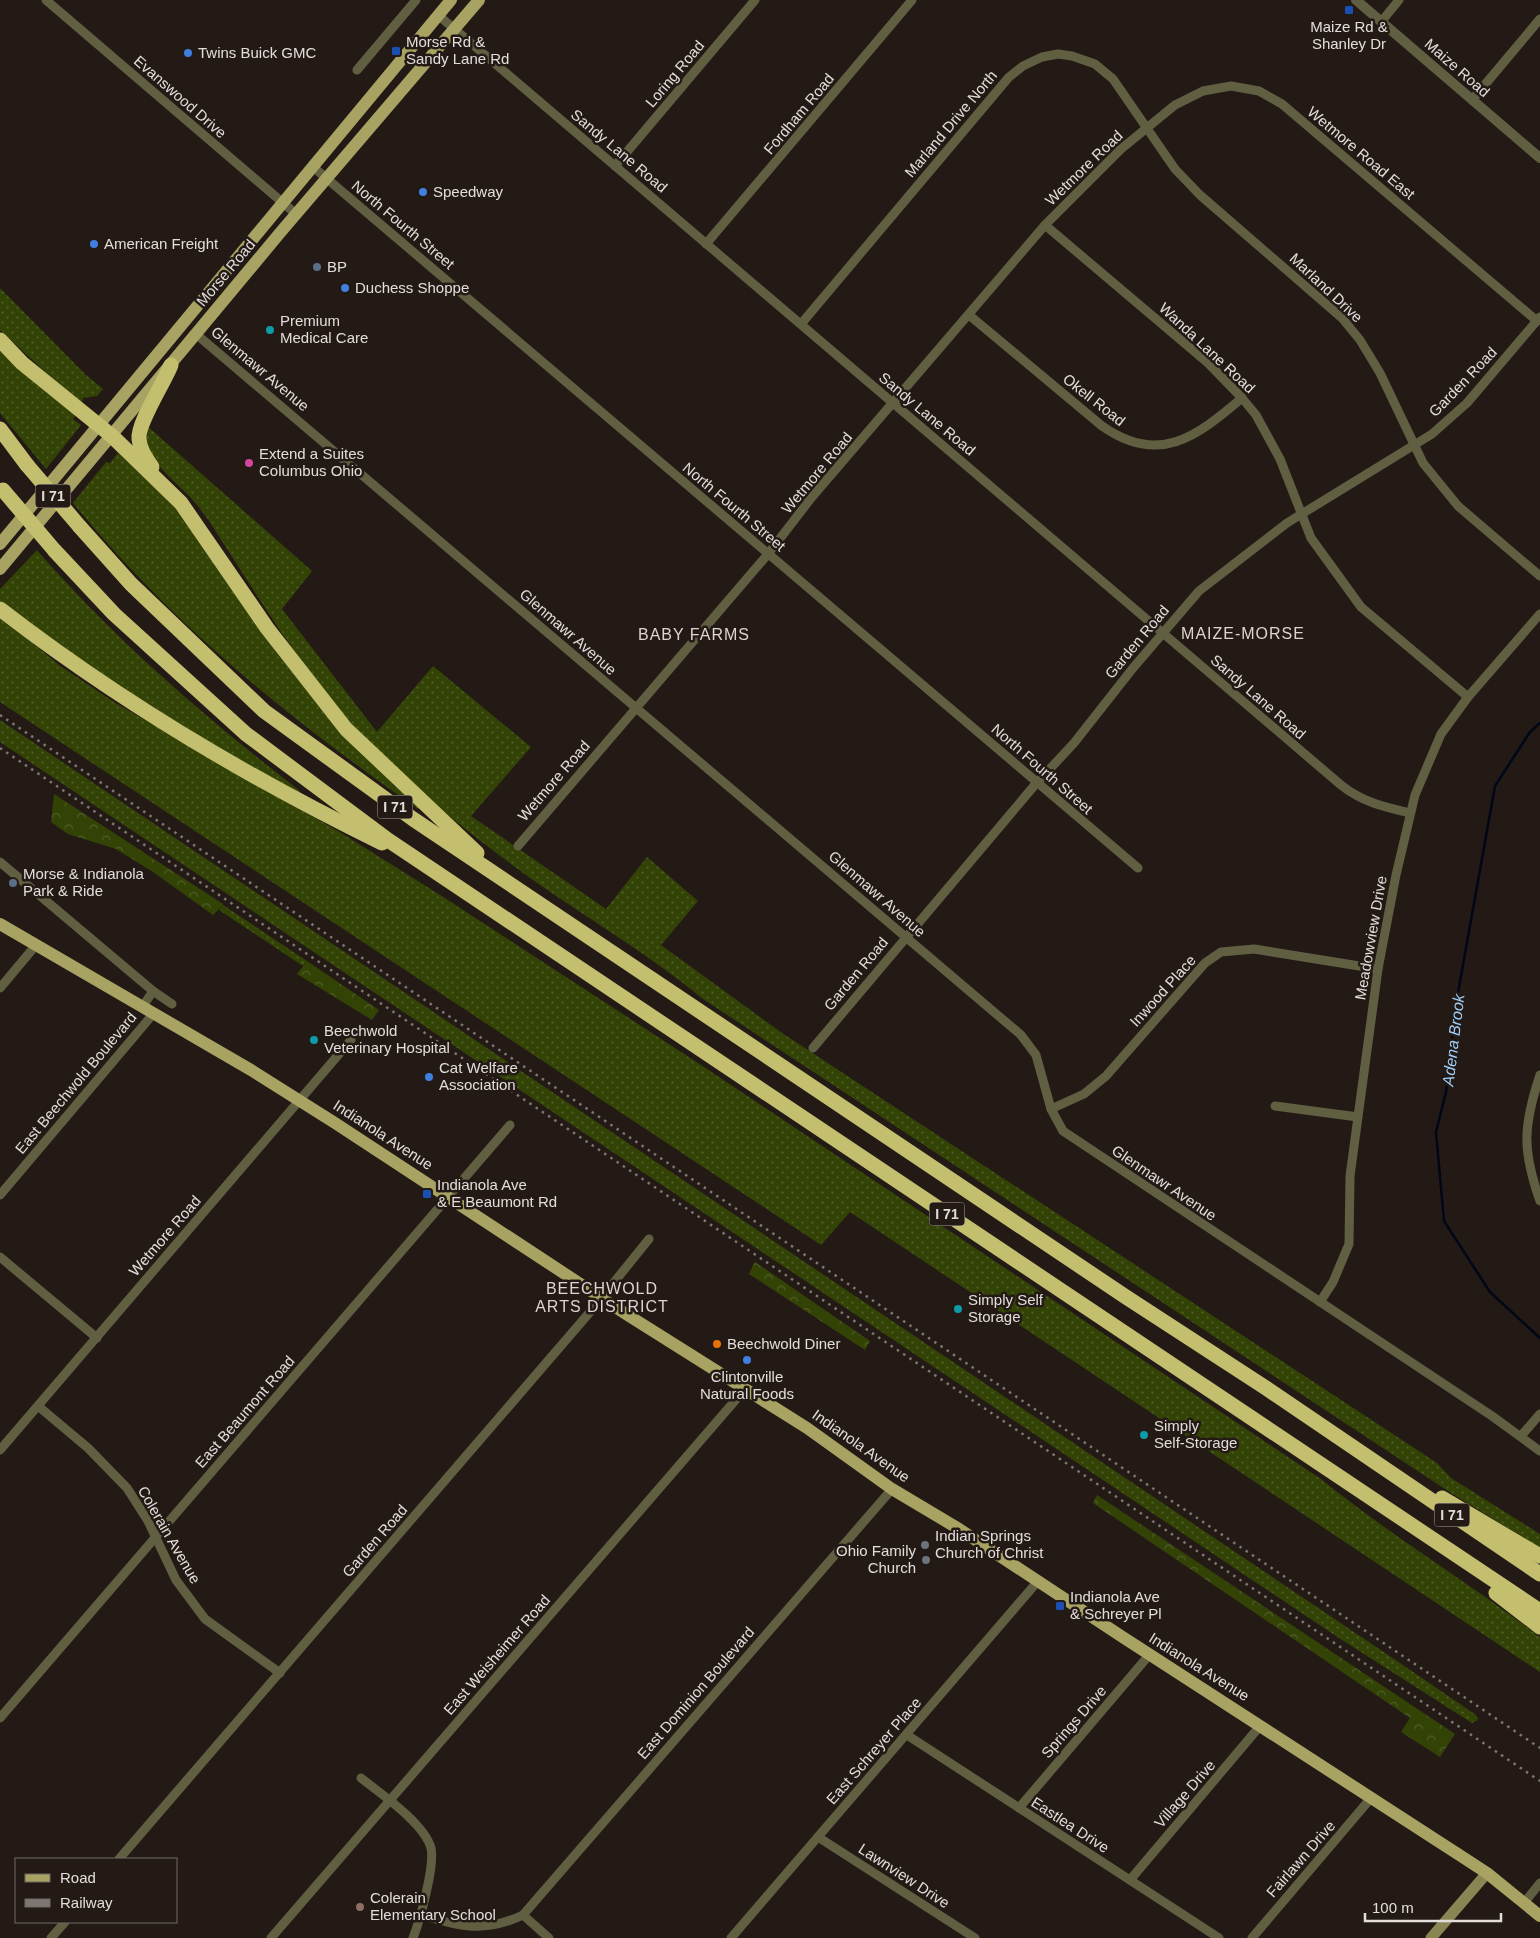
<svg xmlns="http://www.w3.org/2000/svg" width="1540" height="1938" viewBox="0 0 1540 1938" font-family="Arial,sans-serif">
	<defs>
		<pattern id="grass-dots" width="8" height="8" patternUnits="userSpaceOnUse" patternTransform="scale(1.25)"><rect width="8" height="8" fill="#334305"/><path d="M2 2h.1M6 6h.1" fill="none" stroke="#505e29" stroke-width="1.8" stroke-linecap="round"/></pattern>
		<pattern id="forest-crowns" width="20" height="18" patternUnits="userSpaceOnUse" patternTransform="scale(1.25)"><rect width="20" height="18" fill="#334305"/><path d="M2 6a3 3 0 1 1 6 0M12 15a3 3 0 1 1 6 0" fill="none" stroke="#505e29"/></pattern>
	</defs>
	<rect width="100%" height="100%" fill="#231a16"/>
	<g fill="url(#grass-dots)">
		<polygon points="0,288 85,374 103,389 97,396 83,398 82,402 68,393 0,330"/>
		<polygon points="0,349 76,415 73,419 81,425 46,469 0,413"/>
		<path d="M146 425 312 571 282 609 377 732 433 666 531 747 471 816 606 909 647 857 698 901 661 945 782 1033 1437 1463 1451 1478 1540 1534V1548L1448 1491 703 999C643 949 574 911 511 864 472 835 433 804 397 771 318 698 265 607 207 518 201 510 196 503 189 496 169 475 141 457 146 425Z"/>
		<path d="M118 453 176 508 279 656 329 718 394 785 419 807 418 809C291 720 171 624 73 503L106 462 110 463Z"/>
		<path d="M37 550C115 640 206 718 300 791L297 794 206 740 59 648 0 601V589Z"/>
		<path d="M0 615 59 665 114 702 338 831 437 893 698 1063 1321 1479C1391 1536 1468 1582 1540 1637V1672L850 1212 821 1245 0 702Z"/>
		<polygon points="0,720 1397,1661 1476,1715 1478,1720 1472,1723 1339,1638 0,742"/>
		<polygon points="223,905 307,961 303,966 219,910"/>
	</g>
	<g fill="url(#forest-crowns)">
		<polygon points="54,794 223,904 223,905 213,915 153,872 116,849 68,834 51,822"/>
		<polygon points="307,961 379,1010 372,1020 297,974"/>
		<polygon points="755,1262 870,1341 865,1350 749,1274"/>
		<polygon points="1097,1495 1455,1734 1440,1757 1401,1732 1410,1718 1093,1503"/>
	</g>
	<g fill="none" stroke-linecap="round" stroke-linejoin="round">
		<polyline stroke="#000716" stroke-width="2.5" points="1540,723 1530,732 1495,786 1456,1004 1446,1092 1436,1132 1444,1221 1490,1292 1540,1338"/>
		<g stroke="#615f41" stroke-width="9">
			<polyline points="46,0 296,214"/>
			<path d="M438 15 1341 785C1362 802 1384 807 1410 813"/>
			<polyline points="1381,22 1399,0"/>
			<polyline points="357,70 416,0"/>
			<polyline points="1472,100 1540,19"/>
			<polyline points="312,166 1138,868"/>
			<polyline points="615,166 755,0"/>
			<polyline points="1045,225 1208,363 1242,398 1256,415 1280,459 1311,538 1361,607 1468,697"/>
			<polyline points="706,244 912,0"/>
			<path d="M969 315 1102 426C1159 466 1196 437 1242 398"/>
			<polyline points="801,324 1009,77 1023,66 1042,57 1058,54 1072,56 1095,64 1113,79 1175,169 1200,195 1342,318 1360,340 1380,373 1423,463 1458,506 1540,576"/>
			<polyline points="196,334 1021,1035 1036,1055 1051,1109 1063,1131 1492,1416 1540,1451"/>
			<polyline points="518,846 768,554 812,497 1045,225 1121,149 1175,105 1203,91 1231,86 1259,91 1282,104 1537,321"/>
			<polyline points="0,862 153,991 143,1006"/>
			<polyline points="0,988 36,945"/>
			<polyline points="153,991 172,1004"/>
			<polyline points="813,1048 1034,786 1074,743 1133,668 1199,591 1287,523 1432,434 1467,403 1540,317"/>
			<path d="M1540 1075C1523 1126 1522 1150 1540 1201"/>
			<polyline points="1275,1106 1358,1117"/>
			<polyline points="1051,1109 1084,1094 1106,1076 1205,963 1221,952 1254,949 1378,969"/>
			<polyline points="0,1195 154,1013"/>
			<polyline points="0,1257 97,1338"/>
			<polyline points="1320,1302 1333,1282 1349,1244 1350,1176 1378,969 1396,875 1415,795 1441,734 1468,697 1540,614"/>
			<polyline points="38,1406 88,1448 127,1488 148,1521 176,1580 205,1619 280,1673"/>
			<polyline points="1521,1436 1540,1414"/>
			<polyline points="0,1450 351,1040"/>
			<polyline points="0,1718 510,1125"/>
			<polyline points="907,1735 1219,1938"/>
			<path d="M361 1778C381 1794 424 1823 431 1848 435 1866 420 1920 413 1938"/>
			<polyline points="1019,1808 1150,1654"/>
			<polyline points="818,1837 975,1938"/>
			<polyline points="119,1859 590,1312 649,1239"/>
			<polyline points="1130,1880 1260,1726"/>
			<polyline points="1524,1903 1540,1883"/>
			<path d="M422 1915C460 1927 485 1933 523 1915L892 1489"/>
			<polyline points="523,1915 549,1938"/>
			<polyline points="51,1938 65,1922"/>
			<polyline points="271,1938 745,1389"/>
			<polyline points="731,1938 1038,1581"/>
			<polyline points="1252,1938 1371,1798"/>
		</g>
		<polyline stroke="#615f41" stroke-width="10" points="1356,0 1540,158"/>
		<polyline stroke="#898654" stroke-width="11" points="1431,1938 1487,1873"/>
		<g stroke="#a8a362" stroke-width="12">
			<polyline points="0,544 451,0"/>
			<polyline points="0,569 279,234 479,0"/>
			<polyline points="0,924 251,1070 335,1123 626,1314 807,1428 892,1489 959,1529 1121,1636 1464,1858 1487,1873 1540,1916"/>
		</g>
		<g stroke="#c4be6f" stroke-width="15">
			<polyline points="0,340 22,363 112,436 181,503 267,628 346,729 477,853"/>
			<polyline points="0,429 27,465"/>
			<path d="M152 467C146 458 140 450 139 439 137 424 164 383 171 365"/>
			<polyline points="80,527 131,584 264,711 413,819 1126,1297 1266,1388 1540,1574"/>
			<polyline points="55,551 114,614 246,734 388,840 1540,1611"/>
			<path d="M0 609C119 701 247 777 382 843"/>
			<polyline points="1442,1498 1540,1556"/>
			<polyline points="1496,1593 1540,1627"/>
		</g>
		<g stroke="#7d7672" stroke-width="2.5" stroke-dasharray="2.5 5" stroke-linecap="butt">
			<polyline points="0,715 1540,1748"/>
			<polyline points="0,748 1540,1781"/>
		</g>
		<g stroke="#c4be6f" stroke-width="15">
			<polyline points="27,465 80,527"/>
			<polyline points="3,490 55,551"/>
		</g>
	</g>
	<g fill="#1a4fb4" stroke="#231a16" stroke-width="2">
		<rect x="1344" y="5" width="10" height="10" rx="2.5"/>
		<rect x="391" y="46" width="10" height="10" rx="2.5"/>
		<rect x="422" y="1189" width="10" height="10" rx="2.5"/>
		<rect x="1055" y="1601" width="10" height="10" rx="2.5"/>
	</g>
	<g fill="#3f7fe0" stroke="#231a16" stroke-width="2">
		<circle cx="188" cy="53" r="5"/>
		<circle cx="423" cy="192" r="5"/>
		<circle cx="94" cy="244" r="5"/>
		<circle cx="345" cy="288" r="5"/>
		<circle cx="429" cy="1077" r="5"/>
		<circle cx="747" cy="1360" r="5"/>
	</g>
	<g fill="#5c6f8a" stroke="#231a16" stroke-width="2">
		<circle cx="317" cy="267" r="5"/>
		<circle cx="13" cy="883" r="5"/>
	</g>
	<g fill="#0f9aa8" stroke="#231a16" stroke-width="2">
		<circle cx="270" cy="330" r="5"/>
		<circle cx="314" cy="1040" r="5"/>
		<circle cx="958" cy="1309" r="5"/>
		<circle cx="1144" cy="1435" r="5"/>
	</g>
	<circle fill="#d1479c" stroke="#231a16" stroke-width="2" cx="249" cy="463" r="5"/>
	<circle fill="#e8710a" stroke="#231a16" stroke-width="2" cx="717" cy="1344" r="5"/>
	<g fill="#6b7280" stroke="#231a16" stroke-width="2">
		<circle cx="925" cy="1545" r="5"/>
		<circle cx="926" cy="1560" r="5"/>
	</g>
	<circle fill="#8d6e63" stroke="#231a16" stroke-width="2" cx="360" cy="1907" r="5"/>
	<g text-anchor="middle" stroke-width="5" stroke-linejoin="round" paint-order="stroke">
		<g fill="#231a16" stroke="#a9a29f" stroke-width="1">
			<rect x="35.5" y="484.5" width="35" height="23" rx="4"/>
			<rect x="377.5" y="795.5" width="35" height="23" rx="4"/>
			<rect x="929.5" y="1202.5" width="35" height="23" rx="4"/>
			<rect x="1434.5" y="1503.5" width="35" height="23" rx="4"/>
		</g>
		<g font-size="14" font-weight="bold" fill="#e3ddda">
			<text x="53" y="501">I 71</text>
			<text x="395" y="812">I 71</text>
			<text x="947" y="1219">I 71</text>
			<text x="1452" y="1520">I 71</text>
		</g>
		<g font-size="15" fill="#e3ddda" stroke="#231a16" text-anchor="start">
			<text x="1349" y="32" text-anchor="middle">Maize Rd &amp;<tspan x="1349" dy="17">Shanley Dr</tspan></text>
			<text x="406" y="47">Morse Rd &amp;<tspan x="406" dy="17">Sandy Lane Rd</tspan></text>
			<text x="198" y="58">Twins Buick GMC</text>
			<text x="433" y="197">Speedway</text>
			<text x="104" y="249">American Freight</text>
			<text x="327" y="272">BP</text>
			<text x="355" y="293">Duchess Shoppe</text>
			<text x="280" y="326">Premium<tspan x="280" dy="17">Medical Care</tspan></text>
			<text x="259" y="459">Extend a Suites<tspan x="259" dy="17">Columbus Ohio</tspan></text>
			<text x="23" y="879">Morse &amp; Indianola<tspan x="23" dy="17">Park &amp; Ride</tspan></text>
			<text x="324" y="1036">Beechwold<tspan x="324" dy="17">Veterinary Hospital</tspan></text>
			<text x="439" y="1073">Cat Welfare<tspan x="439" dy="17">Association</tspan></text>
			<text x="437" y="1190">Indianola Ave<tspan x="437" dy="17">&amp; E Beaumont Rd</tspan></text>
			<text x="968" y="1305">Simply Self<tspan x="968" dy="17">Storage</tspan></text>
			<text x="727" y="1349">Beechwold Diner</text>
			<text x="747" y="1382" text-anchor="middle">Clintonville<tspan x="747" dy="17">Natural Foods</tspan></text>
			<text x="1154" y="1431">Simply<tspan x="1154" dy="17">Self-Storage</tspan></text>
			<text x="935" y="1541">Indian Springs<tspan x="935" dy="17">Church of Christ</tspan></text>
			<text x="916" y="1556" text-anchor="end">Ohio Family<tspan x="916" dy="17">Church</tspan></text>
			<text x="1070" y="1602">Indianola Ave<tspan x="1070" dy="17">&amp; Schreyer Pl</tspan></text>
			<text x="370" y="1903">Colerain<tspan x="370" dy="17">Elementary School</tspan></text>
		</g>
		<g font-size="15" fill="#e3ddda" stroke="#231a16">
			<text transform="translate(1457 68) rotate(41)" y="5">Maize Road</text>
			<text transform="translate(675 74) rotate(-50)" y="5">Loring Road</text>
			<text transform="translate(180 97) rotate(41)" y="5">Evanswood Drive</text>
			<text transform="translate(799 114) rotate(-50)" y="5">Fordham Road</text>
			<text transform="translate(951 124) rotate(-50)" y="5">Marland Drive North</text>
			<text transform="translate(619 151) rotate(40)" y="5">Sandy Lane Road</text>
			<text transform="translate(1361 153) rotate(40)" y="5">Wetmore Road East</text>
			<text transform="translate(1084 168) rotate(-44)" y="5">Wetmore Road</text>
			<text transform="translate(403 225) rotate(40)" y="5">North Fourth Street</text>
			<text transform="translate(226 273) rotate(-50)" y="5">Morse Road</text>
			<text transform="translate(1326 288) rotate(43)" y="5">Marland Drive</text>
			<text transform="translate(1207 348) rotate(43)" y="5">Wanda Lane Road</text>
			<text transform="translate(260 369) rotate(40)" y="5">Glenmawr Avenue</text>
			<text transform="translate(1463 382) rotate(-46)" y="5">Garden Road</text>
			<text transform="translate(1094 400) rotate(38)" y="5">Okell Road</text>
			<text transform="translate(927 414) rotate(40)" y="5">Sandy Lane Road</text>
			<text transform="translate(817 473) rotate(-50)" y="5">Wetmore Road</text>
			<text transform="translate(734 507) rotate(40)" y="5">North Fourth Street</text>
			<text transform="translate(568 632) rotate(41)" y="5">Glenmawr Avenue</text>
			<text transform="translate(1137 642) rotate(-50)" y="5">Garden Road</text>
			<text transform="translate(1258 697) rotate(41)" y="5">Sandy Lane Road</text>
			<text transform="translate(1042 769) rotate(41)" y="5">North Fourth Street</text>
			<text transform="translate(554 781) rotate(-49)" y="5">Wetmore Road</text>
			<text transform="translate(877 894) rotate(41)" y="5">Glenmawr Avenue</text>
			<text transform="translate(1371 938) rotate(-80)" y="5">Meadowview Drive</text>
			<text transform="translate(856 974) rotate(-50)" y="5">Garden Road</text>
			<text transform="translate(1163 991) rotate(-48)" y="5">Inwood Place</text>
			<text transform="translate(76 1083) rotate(-50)" y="5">East Beechwold Boulevard</text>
			<text transform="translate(383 1135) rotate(33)" y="5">Indianola Avenue</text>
			<text transform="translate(1164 1183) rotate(34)" y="5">Glenmawr Avenue</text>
			<text transform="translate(165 1236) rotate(-49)" y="5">Wetmore Road</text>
			<text transform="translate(245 1412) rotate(-49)" y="5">East Beaumont Road</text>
			<text transform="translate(861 1446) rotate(35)" y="5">Indianola Avenue</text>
			<text transform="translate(169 1535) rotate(60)" y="5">Colerain Avenue</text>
			<text transform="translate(375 1541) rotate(-49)" y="5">Garden Road</text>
			<text transform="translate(497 1655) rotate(-49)" y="5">East Weisheimer Road</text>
			<text transform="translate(1199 1667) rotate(32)" y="5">Indianola Avenue</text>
			<text transform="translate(696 1693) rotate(-49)" y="5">East Dominion Boulevard</text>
			<text transform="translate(1074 1722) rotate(-49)" y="5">Springs Drive</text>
			<text transform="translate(874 1751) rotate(-49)" y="5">East Schreyer Place</text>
			<text transform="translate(1185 1794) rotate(-49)" y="5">Village Drive</text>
			<text transform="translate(1070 1825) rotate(33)" y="5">Eastlea Drive</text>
			<text transform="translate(1301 1859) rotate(-49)" y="5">Fairlawn Drive</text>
			<text transform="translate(904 1876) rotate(33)" y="5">Lawnview Drive</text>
		</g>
		<g font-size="16" letter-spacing="1" fill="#dfd4ce" stroke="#231a16">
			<text x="1243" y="639">MAIZE-MORSE</text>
			<text x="694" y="640">BABY FARMS</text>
			<text x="602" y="1294">BEECHWOLD<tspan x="602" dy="18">ARTS DISTRICT</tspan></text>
		</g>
		<g font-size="16" font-style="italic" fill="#9fcef9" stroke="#231a16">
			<text transform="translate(1453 1040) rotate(-83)" y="6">Adena Brook</text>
		</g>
	</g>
	<rect x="15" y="1858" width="162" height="65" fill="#231a16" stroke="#706864"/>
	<rect x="25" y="1874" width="25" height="8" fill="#a8a362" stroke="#706864"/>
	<text x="60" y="1883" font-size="15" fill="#e3ddda">Road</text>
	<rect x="25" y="1899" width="25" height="8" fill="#7d7672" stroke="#706864"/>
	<text x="60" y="1908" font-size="15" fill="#e3ddda">Railway</text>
	<path d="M1365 1913v8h136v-8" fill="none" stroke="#e3ddda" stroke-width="2.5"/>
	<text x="1372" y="1913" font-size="15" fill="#e3ddda" stroke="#231a16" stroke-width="4" paint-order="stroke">100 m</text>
</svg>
